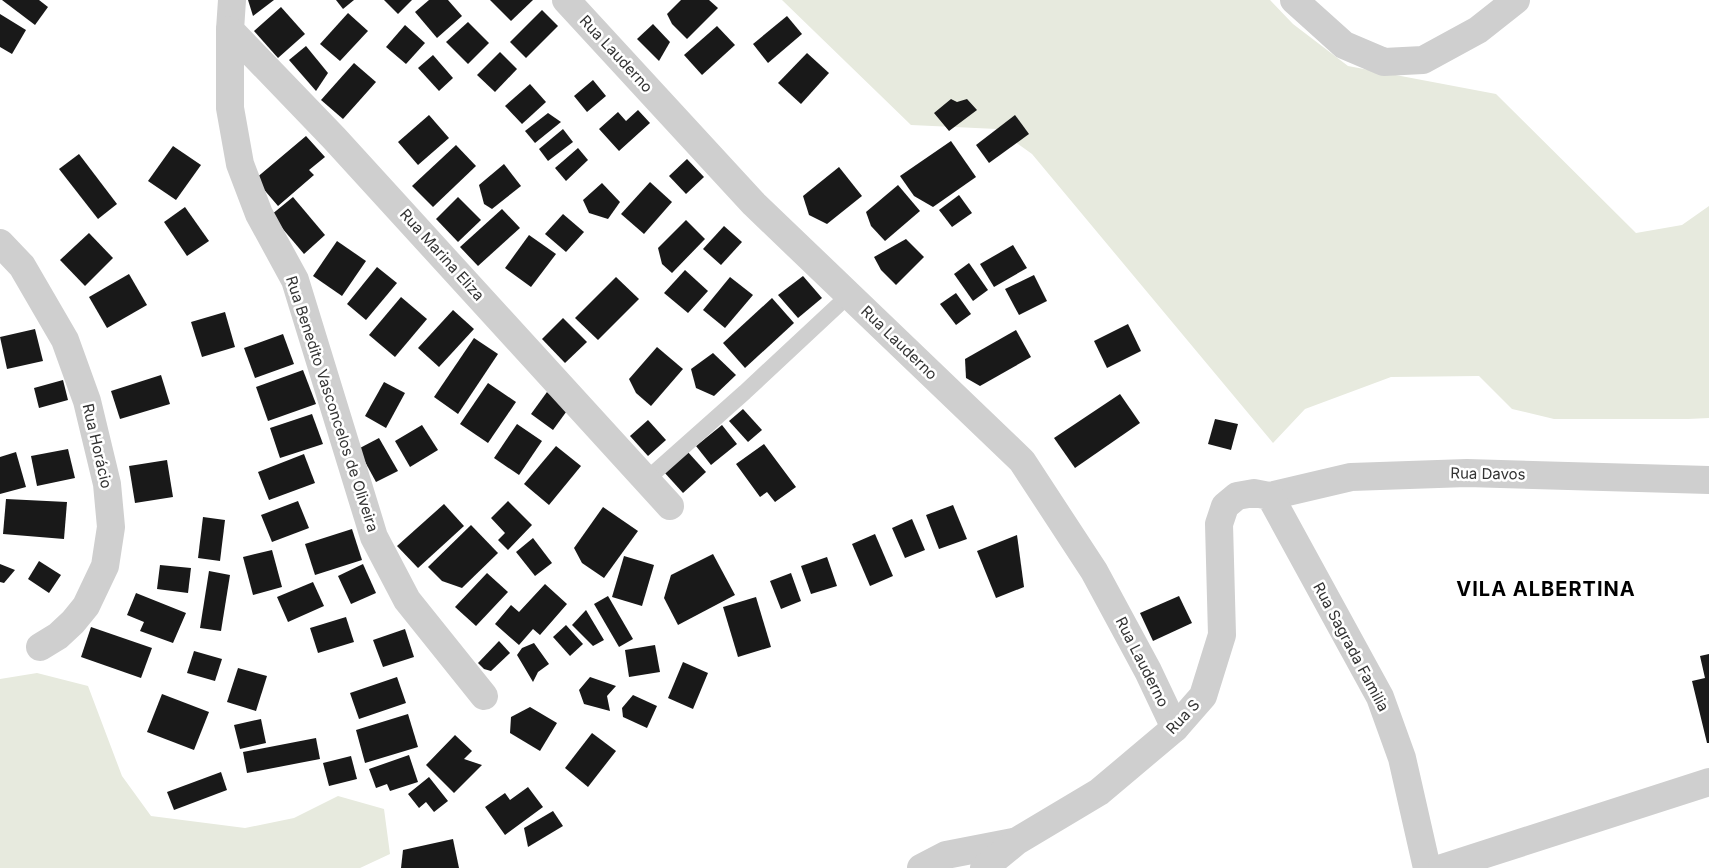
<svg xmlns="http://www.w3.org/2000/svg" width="1709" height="868" viewBox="0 0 1709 868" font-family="Inter,sans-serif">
	<rect width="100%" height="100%" fill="#fff"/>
	<g fill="#e7eade">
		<polygon points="782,0 1270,0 1293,24 1348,66 1496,94 1636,233 1682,225 1709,206 1709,418 1688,419 1554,419 1512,409 1479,376 1391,377 1305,409 1273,443 1032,154 997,129 911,125"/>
		<polygon points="37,673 88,686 122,776 151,816 245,828 294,818 338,796 384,809 390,854 360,868 0,868 0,679"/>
	</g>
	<g fill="#191919">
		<polygon points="2,0 39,0 48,7 35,25"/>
		<polygon points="248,0 274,0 253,16"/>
		<polygon points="336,0 354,0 343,9"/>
		<polygon points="384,0 412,0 398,14"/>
		<polygon points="429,0 448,0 462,16 437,38 415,12"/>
		<polygon points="490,0 533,0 511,21"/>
		<polygon points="681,0 709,0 718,8 687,39 672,24 667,14"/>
		<polygon points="281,7 305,34 278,58 254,31"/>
		<polygon points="542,10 558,26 526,58 510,42"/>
		<polygon points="348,13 368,31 340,61 320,44"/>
		<polygon points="0,14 26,30 12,54 0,47"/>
		<polygon points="787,16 802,34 768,63 753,44"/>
		<polygon points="468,22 489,43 468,64 446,42"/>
		<polygon points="653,24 670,42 659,61 637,39"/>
		<polygon points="405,25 425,43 406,64 386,47"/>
		<polygon points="717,26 735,45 702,75 684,55"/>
		<polygon points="306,46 328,73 316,91 289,60"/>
		<polygon points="500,52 517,69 495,92 477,75"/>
		<polygon points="807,53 829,73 801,104 778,83"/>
		<polygon points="433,55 453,78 439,91 418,68"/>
		<polygon points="354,63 376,82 343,119 321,100"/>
		<polygon points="593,80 606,96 587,112 574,96"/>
		<polygon points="530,84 546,102 522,124 505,106"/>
		<polygon points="951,99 957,102 967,99 977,110 949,131 934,113"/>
		<polygon points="638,110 650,123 619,151 599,129 618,112 626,121"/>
		<polygon points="548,113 561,122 535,143 525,131"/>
		<polygon points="429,115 449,138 418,165 398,142"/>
		<polygon points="1015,115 1029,134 989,163 976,145"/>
		<polygon points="563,129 573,142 548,161 539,149"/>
		<polygon points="306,136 325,157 309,170 314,175 278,206 255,179"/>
		<polygon points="951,141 976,177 933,207 914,196 900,176"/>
		<polygon points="456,145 476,166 433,207 412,186"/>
		<polygon points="173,146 201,165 176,200 148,181"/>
		<polygon points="578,148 588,160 566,181 555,168"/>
		<polygon points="79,154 117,204 98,219 59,169"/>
		<polygon points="687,159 704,177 686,194 669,176"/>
		<polygon points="504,164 521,186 492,209 484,204 479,185"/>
		<polygon points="839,167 862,196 827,224 809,215 803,196"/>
		<polygon points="650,182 672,202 644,234 621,214"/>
		<polygon points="602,183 620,202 608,219 589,213 583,200"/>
		<polygon points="898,185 920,211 885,241 871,226 866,212"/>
		<polygon points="959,195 972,213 952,227 939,210"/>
		<polygon points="293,197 325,235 304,254 271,215"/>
		<polygon points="458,197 481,220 458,242 436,219"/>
		<polygon points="185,207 209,241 187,256 164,222"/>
		<polygon points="502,209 520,228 478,266 460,247"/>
		<polygon points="563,214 584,232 566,252 545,234"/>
		<polygon points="686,220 705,239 672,273 662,264 658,248"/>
		<polygon points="724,226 742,242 721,265 703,249"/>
		<polygon points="89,233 113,258 85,286 60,260"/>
		<polygon points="529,235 556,254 531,287 505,268"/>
		<polygon points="906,239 924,257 896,285 881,270 874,257"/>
		<polygon points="337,241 366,261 342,296 313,276"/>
		<polygon points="1013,245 1027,268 994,287 980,264"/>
		<polygon points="969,263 988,290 973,301 954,274"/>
		<polygon points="377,267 397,283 366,320 347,304"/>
		<polygon points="685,270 708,291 688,313 664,293"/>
		<polygon points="129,274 147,305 107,328 89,297"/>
		<polygon points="1034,275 1047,301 1019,315 1005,289"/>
		<polygon points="803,276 822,298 798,318 778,295"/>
		<polygon points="616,277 639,299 598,340 575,318"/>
		<polygon points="730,277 753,295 725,328 703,310"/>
		<polygon points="956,293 971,314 956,325 940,304"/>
		<polygon points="401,297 427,319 395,357 369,335"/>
		<polygon points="772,298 794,323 745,368 723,343"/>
		<polygon points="453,310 474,329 439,367 418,348"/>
		<polygon points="225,312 235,347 202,357 191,322"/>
		<polygon points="563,318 587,342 565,363 542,339"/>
		<polygon points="1128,324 1141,351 1107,368 1094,341"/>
		<polygon points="35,329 43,361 7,369 0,337"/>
		<polygon points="1016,330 1031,357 980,386 966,378 965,359"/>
		<polygon points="283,334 294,364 255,378 244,348"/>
		<polygon points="474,338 498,354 458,414 434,397"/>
		<polygon points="657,347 683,369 651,406 636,393 629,379"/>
		<polygon points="713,353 736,375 714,396 696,388 691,369"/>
		<polygon points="303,370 316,404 268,421 256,387"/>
		<polygon points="161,375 170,404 120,419 111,391"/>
		<polygon points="63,380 68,400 39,408 34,388"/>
		<polygon points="384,382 405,393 386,428 365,416"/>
		<polygon points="488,383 516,402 488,443 460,424"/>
		<polygon points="547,392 569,408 553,430 531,414"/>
		<polygon points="1120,394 1140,423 1075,468 1054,438"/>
		<polygon points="743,409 762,430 748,442 729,421"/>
		<polygon points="312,414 323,444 280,458 270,428"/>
		<polygon points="1215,419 1238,424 1231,450 1208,444"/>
		<polygon points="648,420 666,440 648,456 630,436"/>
		<polygon points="517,424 542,441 519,475 494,458"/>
		<polygon points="422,425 438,450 410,467 395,441"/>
		<polygon points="722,425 737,444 711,465 696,446"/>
		<polygon points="379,438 398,471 376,482 358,449"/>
		<polygon points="764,444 796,487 775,502 767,492 760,497 736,464"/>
		<polygon points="556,446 581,466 549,505 524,484"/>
		<polygon points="68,449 75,478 37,486 31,456"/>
		<polygon points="687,451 706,472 683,493 664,472"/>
		<polygon points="16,452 26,487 0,494 0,457"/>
		<polygon points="304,454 315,483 269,500 258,472"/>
		<polygon points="167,460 173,497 135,503 129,466"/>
		<polygon points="6,499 67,502 64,539 3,534"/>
		<polygon points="298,501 309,528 272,542 261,515"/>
		<polygon points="508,501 532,525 508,550 498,540 505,533 491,518"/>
		<polygon points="444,504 464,526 418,568 397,546"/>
		<polygon points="953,505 967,539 939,549 926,515"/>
		<polygon points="603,507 638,531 604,578 582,563 574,548"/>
		<polygon points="203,517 225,520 220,561 198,558"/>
		<polygon points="912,519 925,550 905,558 892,528"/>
		<polygon points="471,525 498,553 462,588 442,581 428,567"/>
		<polygon points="352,529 362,560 315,575 305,544"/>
		<polygon points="875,534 893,576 870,586 852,544"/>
		<polygon points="1017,535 1024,587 996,598 977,551"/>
		<polygon points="533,538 552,563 535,576 516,552"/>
		<polygon points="272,550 282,587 253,595 243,557"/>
		<polygon points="713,554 735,595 678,625 664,598 671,575"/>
		<polygon points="624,556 654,565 642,606 612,597"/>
		<polygon points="827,557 837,586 811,594 801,566"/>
		<polygon points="39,561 61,575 49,593 28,579"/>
		<polygon points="0,564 15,570 4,583 0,582"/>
		<polygon points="363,564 376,593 351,604 338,576"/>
		<polygon points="160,565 191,568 188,593 157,589"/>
		<polygon points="209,571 230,575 221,631 200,628"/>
		<polygon points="487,573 508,592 476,626 455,607"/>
		<polygon points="791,573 801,601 781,609 770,581"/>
		<polygon points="313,582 324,606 288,622 277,597"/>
		<polygon points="545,584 567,604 540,635 533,629 519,645 495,624 511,605 519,612"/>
		<polygon points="136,593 186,613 173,643 140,631 144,622 127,615"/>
		<polygon points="608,596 633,639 619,647 594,604"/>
		<polygon points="1179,596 1192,623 1153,641 1140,613"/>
		<polygon points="756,597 771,647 738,657 723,607"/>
		<polygon points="586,610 604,640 593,646 572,625"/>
		<polygon points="346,617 354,642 318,653 310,628"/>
		<polygon points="566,625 583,644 570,656 553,637"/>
		<polygon points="91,627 152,648 141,678 81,657"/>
		<polygon points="405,629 414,657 383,667 373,640"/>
		<polygon points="499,641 510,653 491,671 484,669 478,663"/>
		<polygon points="534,643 549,664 538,672 533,682 517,655 522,648"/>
		<polygon points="655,645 660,672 629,677 625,650"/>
		<polygon points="194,651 222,659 215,681 187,673"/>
		<polygon points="1709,654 1709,743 1707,743 1692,681 1705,678 1700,656"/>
		<polygon points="683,662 708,673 693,709 668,698"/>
		<polygon points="238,668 267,676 256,711 227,702"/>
		<polygon points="397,677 406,703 359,719 350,693"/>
		<polygon points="590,677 616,686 607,696 610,711 584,704 579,690"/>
		<polygon points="162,694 209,712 194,750 147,732"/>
		<polygon points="633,695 657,706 647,728 623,717 622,708"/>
		<polygon points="530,707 557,723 540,751 510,733 511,717"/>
		<polygon points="408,714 418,747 365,763 356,730"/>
		<polygon points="261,719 266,743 240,749 234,725"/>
		<polygon points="592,733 616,751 588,787 565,768"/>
		<polygon points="455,735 472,751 464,759 482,765 454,793 426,765"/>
		<polygon points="316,738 320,759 247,773 243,752"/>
		<polygon points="409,755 418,782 390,791 387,784 376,788 369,769"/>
		<polygon points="351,756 357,779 329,786 323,763"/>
		<polygon points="221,772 227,790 174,810 167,792"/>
		<polygon points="429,777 448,801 434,812 426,802 419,808 408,794"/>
		<polygon points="528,787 543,807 505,835 485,807 505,793 510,800"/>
		<polygon points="553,811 563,826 528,847 524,828"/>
		<polygon points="453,839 459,868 401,868 403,850"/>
	</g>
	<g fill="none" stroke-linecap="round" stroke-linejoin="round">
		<polyline stroke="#cfcfcf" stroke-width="16" points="646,480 745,392 849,295"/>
		<g stroke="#cfcfcf" stroke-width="28">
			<polyline points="232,0 230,30 334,138 670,506"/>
			<polyline points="566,0 754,204 1022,461 1094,571 1148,671 1175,728"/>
			<polyline points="1294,0 1344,45 1384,62 1423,60 1478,30 1516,0"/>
			<polyline points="230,30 230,108 240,164 259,214 295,280 374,537 407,600 484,696"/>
			<polyline points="0,243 22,266 65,340 87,401 107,484 111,527 105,566 86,606 73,622 58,636 40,647"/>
			<polyline points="1270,496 1351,477 1467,473 1709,480"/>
			<polyline points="921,868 946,855 1013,842"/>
			<polyline points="984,868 1017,841 1099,792 1175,728 1203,696 1222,635 1219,524 1225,506 1237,496 1254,493 1270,496 1380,697 1402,758 1427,868"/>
			<polyline points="1442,868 1709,782"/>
		</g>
	</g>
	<g text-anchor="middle" stroke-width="5" stroke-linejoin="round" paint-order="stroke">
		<g font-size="15" fill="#323232" stroke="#fff">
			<text transform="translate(616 54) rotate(47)" y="5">Rua Lauderno</text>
			<text transform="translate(442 255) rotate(48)" y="5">Rua Marina Eliza</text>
			<text transform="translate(899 343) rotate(44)" y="5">Rua Lauderno</text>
			<text transform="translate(332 404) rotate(72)" y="5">Rua Benedito Vasconcelos de Oliveira</text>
			<text transform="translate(97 446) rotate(77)" y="5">Rua Horácio</text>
			<text transform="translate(1488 474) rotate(1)" y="5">Rua Davos</text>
			<text transform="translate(1351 647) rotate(62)" y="5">Rua Sagrada Familia</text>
			<text transform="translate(1142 662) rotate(63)" y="5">Rua Lauderno</text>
			<text transform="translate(1183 717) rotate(-47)" y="5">Rua S</text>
		</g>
		<g font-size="20" font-weight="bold" letter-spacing="1" fill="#000" stroke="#fff">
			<text x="1546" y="596">VILA ALBERTINA</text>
		</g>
	</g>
</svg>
